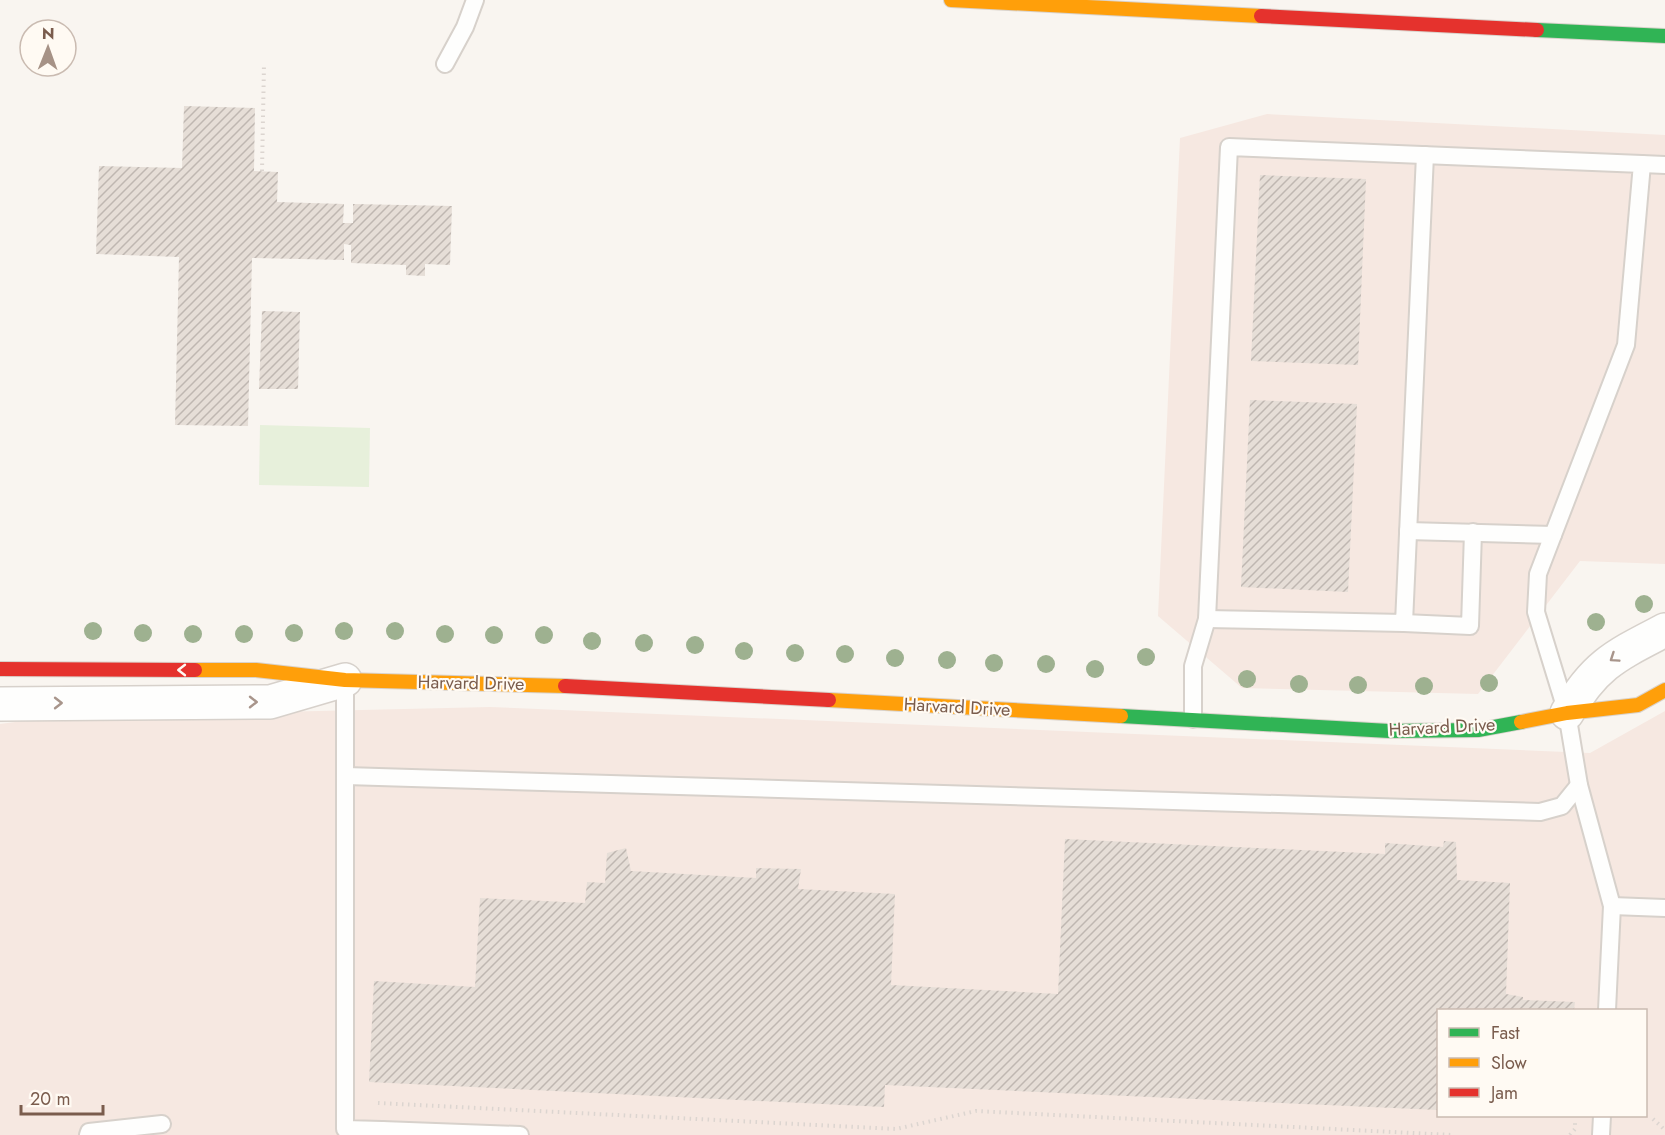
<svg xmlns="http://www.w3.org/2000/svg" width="1665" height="1135" viewBox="0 0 1665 1135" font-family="Jost,sans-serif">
	<defs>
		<pattern id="building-hatch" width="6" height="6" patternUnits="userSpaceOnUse" patternTransform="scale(1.5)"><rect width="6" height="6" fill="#e6ded7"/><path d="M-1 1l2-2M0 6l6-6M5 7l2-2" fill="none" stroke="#bfb7b1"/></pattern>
	</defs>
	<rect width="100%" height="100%" fill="#f9f5f0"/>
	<g fill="#f6e8e1" fill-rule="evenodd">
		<polygon points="1267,114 1665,135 1665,564 1580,561 1478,694 1242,688 1158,616 1180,138"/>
		<path d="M490 707 1590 753 1665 711V1135H0V724L53 717ZM1438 1010H1646V1116H1438Z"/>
	</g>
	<polygon fill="#e7f0db" points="260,425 370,428 369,487 259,485"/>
	<g fill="url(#building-hatch)">
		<polygon points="184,106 255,108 254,171 278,172 277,202 344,204 343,223 353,223 353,204 452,206 450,265 425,264 425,276 406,275 406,265 351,263 351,245 344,244 344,260 252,258 248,426 175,425 179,257 96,254 99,166 182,168"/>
		<polygon points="1260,175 1366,179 1358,365 1251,361"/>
		<polygon points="262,311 300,312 298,389 259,389"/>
		<polygon points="1250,400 1357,404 1348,592 1241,587"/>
		<polygon points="1065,839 1385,854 1385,843 1443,847 1444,841 1456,842 1457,880 1510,883 1506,994 1523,997 1523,1000 1575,1002 1574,1010 1438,1010 1438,1110 885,1085 884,1107 369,1082 374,981 475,987 480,898 585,903 587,882 605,883 607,853 626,848 631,871 756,878 756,868 801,869 798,889 895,894 891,985 1058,994"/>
	</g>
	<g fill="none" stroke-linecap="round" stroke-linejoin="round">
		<defs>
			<g id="lane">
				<polyline points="445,64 465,27 475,0"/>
				<polyline points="1642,164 1665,165"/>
				<polyline points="1408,531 1553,535"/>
				<polyline points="1207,619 1404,623 1425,155"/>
				<polyline points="1404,623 1470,626 1473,532"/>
				<polyline points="345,680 345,1129 382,1130"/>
				<polyline points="1193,719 1193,666 1207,619 1229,147 1642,164 1626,345 1538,574 1536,612 1567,713 1579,785 1612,906 1607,1010"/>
				<polyline points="346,776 1540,812 1562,806 1579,785"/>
				<polyline points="1612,906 1665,908"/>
				<polyline points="88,1135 89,1132 162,1124"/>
				<polyline points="382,1135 382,1130 520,1135"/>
				<polyline points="1601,1135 1602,1116"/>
			</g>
			<g id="street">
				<polyline points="0,704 270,702 345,680"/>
				<path d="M1567 713C1595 664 1617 655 1665 630"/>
			</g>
			<g id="fast">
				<polyline points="1537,30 1665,36"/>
				<polyline points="1121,716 1389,731 1478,730 1521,722"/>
			</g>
			<g id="slow">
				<polyline points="951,0 1261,16"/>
				<polyline points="195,670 256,670 345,680 565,686"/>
				<polyline points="829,700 1121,716"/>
				<polyline points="1521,722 1567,713 1638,705 1665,690"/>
			</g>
			<g id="jam">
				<polyline points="1261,16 1537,30"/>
				<polyline points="0,669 195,670"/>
				<polyline points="565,686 829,700"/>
			</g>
		</defs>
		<use href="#lane" stroke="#d7d1cb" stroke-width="20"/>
		<use href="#street" stroke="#d7d1cb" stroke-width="36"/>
		<use href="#fast" stroke="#d9d2cb" stroke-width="16"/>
		<use href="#slow" stroke="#d9d2cb" stroke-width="16"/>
		<use href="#jam" stroke="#d9d2cb" stroke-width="16"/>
		<g stroke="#dcd5d0" stroke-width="4" stroke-dasharray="1.5 4.5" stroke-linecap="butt">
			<polyline points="262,171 264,64"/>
			<polyline points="378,1103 896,1129 976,1111 1452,1135"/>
			<polyline points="1653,1119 1665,1130"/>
			<polyline points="1570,1135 1575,1129 1575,1121"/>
		</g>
		<use href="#lane" stroke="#fefefd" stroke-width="16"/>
		<use href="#street" stroke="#fefefd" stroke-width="33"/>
		<use href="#fast" stroke="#30b455" stroke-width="14"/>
		<use href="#slow" stroke="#ff9f0a" stroke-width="14"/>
		<use href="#jam" stroke="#e5322d" stroke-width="14"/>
	</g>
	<g fill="#9eb190">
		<circle cx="1644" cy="604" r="9"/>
		<circle cx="1596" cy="622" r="9"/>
		<circle cx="93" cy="631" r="9"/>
		<circle cx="344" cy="631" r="9"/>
		<circle cx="395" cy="631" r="9"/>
		<circle cx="143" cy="633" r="9"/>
		<circle cx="294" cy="633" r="9"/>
		<circle cx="193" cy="634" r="9"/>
		<circle cx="244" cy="634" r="9"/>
		<circle cx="445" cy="634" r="9"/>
		<circle cx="494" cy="635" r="9"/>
		<circle cx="544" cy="635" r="9"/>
		<circle cx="592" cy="641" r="9"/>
		<circle cx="644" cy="643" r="9"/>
		<circle cx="695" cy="645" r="9"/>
		<circle cx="744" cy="651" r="9"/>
		<circle cx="795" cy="653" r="9"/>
		<circle cx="845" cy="654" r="9"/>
		<circle cx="1146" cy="657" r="9"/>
		<circle cx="895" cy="658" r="9"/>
		<circle cx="947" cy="660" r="9"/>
		<circle cx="994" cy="663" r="9"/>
		<circle cx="1046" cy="664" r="9"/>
		<circle cx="1095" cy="669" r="9"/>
		<circle cx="1247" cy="679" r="9"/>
		<circle cx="1489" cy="683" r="9"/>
		<circle cx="1299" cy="684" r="9"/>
		<circle cx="1358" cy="685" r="9"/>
		<circle cx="1424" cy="686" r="9"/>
	</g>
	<defs><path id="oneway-chevron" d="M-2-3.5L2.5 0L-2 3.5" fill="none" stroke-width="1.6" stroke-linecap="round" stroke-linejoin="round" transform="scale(1.5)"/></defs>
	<g stroke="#a8958b">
		<use href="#oneway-chevron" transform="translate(1614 658) rotate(146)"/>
		<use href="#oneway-chevron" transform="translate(253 702)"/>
		<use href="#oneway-chevron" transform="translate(58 703)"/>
	</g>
	<use stroke="#fffaf3" href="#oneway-chevron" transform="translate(182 670) rotate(-180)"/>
	<g text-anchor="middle" stroke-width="4.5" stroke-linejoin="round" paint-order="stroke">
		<g font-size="18" fill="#7a5c4d" stroke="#fffaf3">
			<text transform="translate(471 683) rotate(1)" y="6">Harvard Drive</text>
			<text transform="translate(957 707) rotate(3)" y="6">Harvard Drive</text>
			<text transform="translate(1442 727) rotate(-3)" y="6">Harvard Drive</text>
		</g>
	</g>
	<rect x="1437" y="1009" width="210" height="108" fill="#fffaf3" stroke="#cabbb1" stroke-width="1.5"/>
	<rect x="1449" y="1028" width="30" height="9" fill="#30b455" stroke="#cabbb1" stroke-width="1.5"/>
	<text x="1491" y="1039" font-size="18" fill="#7a5c4d">Fast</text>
	<rect x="1449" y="1058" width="30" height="9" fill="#ff9f0a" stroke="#cabbb1" stroke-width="1.5"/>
	<text x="1491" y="1069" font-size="18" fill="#7a5c4d">Slow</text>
	<rect x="1449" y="1088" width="30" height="9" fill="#e5322d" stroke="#cabbb1" stroke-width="1.5"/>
	<text x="1491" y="1099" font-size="18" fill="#7a5c4d">Jam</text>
	<g transform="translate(48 48) rotate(1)"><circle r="28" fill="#fffaf3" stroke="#cabbb1" stroke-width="1.5"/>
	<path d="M0-4.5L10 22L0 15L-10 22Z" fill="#a69286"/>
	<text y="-9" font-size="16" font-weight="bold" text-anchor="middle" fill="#7a5c4d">N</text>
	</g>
	<path d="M21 1105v9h82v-9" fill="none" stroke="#7a5c4d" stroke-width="3"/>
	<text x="30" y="1105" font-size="18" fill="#7a5c4d" stroke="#fffaf3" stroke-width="4.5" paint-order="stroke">20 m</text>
</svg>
